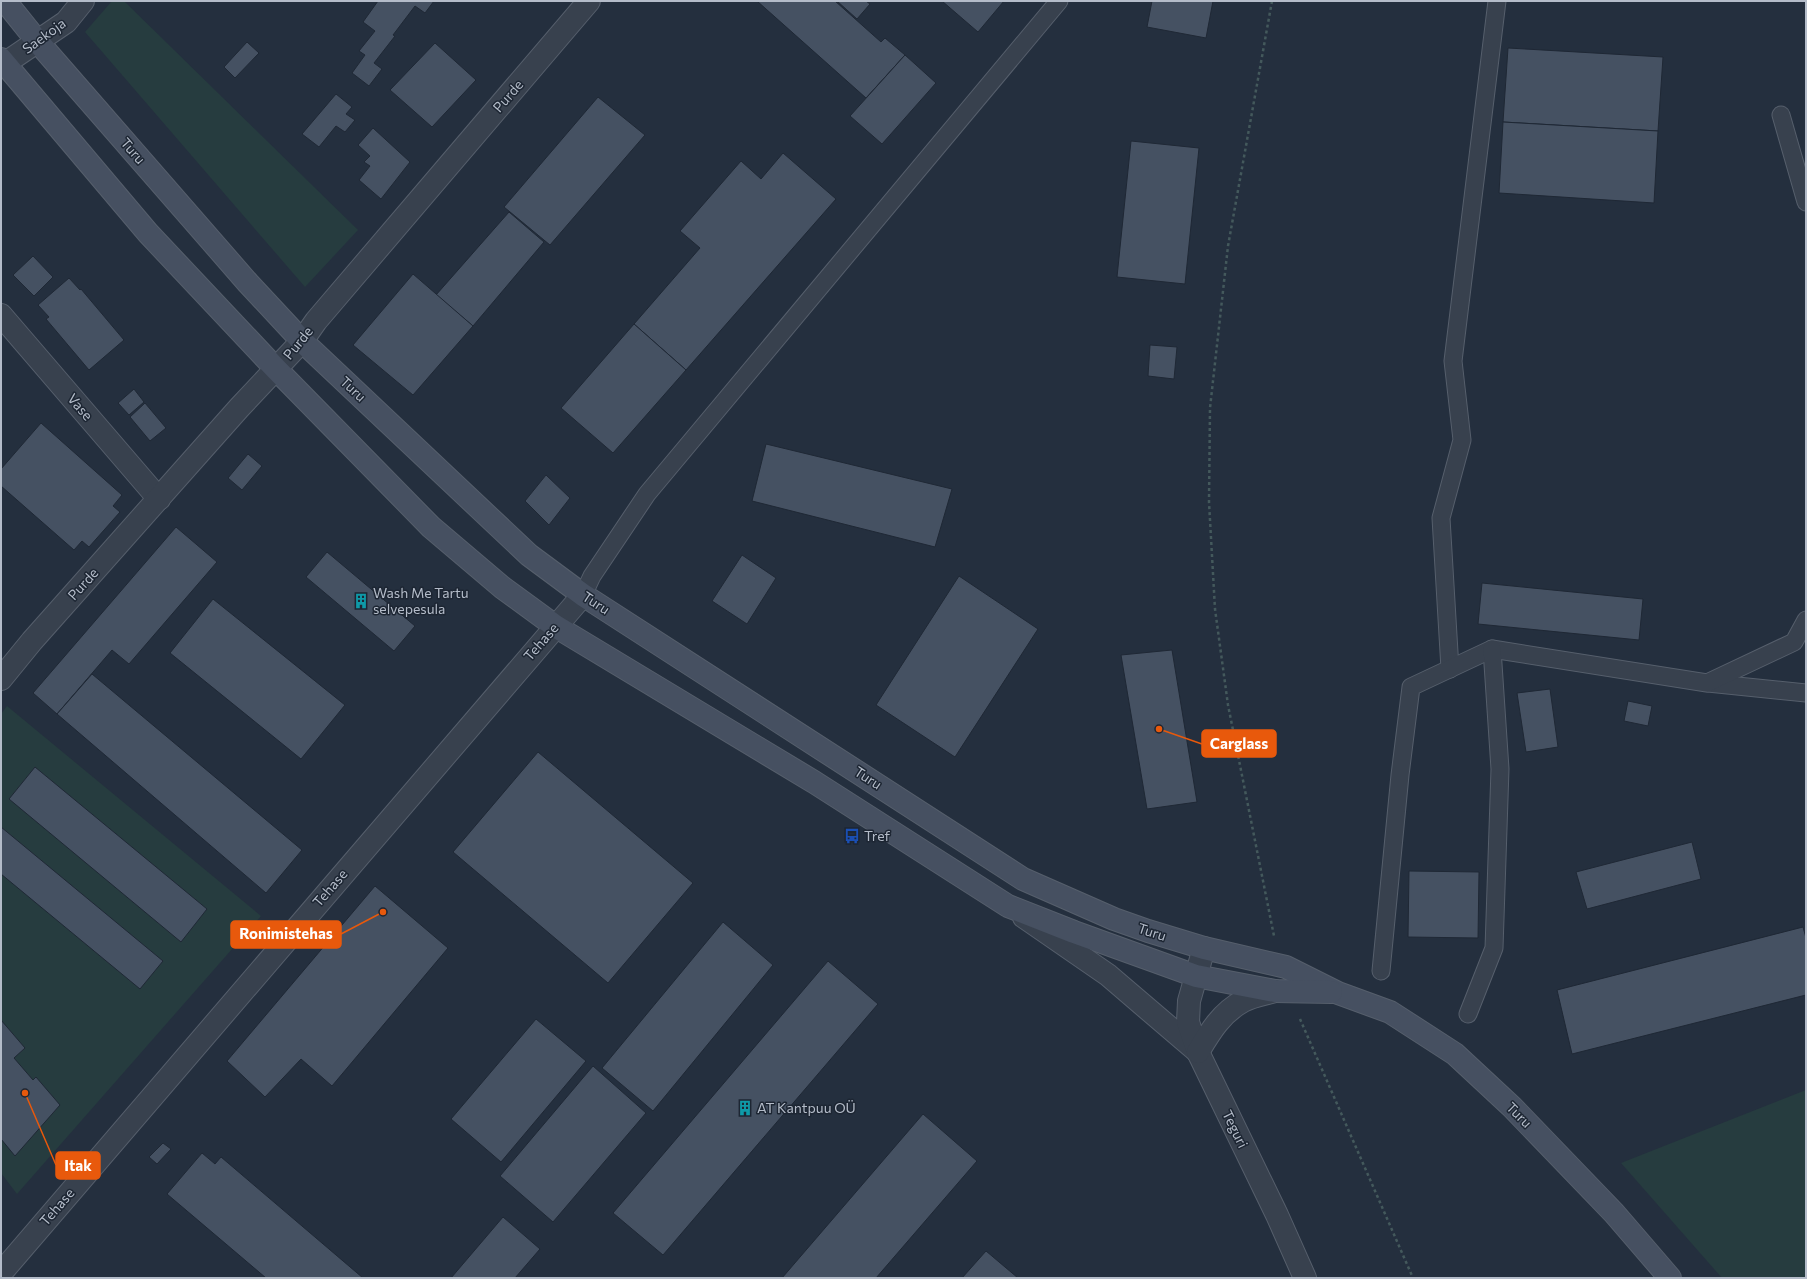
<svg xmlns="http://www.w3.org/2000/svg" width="1807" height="1279" viewBox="0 0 1807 1279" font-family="Commissioner,sans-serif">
	<rect width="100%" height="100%" fill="#242f3e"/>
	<g fill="#263c3f">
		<polygon points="112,1 124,1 358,230 305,287 85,32"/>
		<polygon points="7,706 261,916 17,1194 1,1173 1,714"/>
		<polygon points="1806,1090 1806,1278 1722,1278 1621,1163"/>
	</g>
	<g fill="#455162" stroke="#1f2835">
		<polygon points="378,1 434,1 425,13 415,6 393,35 395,36 374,63 382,69 369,86 352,73 365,55 359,51 375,31 363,22"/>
		<polygon points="757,1 835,1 881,42 885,38 905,55 866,98"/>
		<polygon points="837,1 866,1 870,4 857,19"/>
		<polygon points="942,1 1004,1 978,32"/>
		<polygon points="1152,1 1213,1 1206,38 1147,27"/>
		<polygon points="247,42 259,53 235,78 224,67"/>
		<polygon points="435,43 476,80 432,127 390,90"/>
		<polygon points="1508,48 1663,57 1658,131 1503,122"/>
		<polygon points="905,55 936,83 882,144 850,116"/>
		<polygon points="336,94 352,107 346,114 355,120 345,132 336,126 319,147 302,134"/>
		<polygon points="598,97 645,135 550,245 504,207"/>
		<polygon points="1503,122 1658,131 1654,203 1499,193"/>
		<polygon points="373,128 410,162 381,199 359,180 370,166 364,162 370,156 358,145"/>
		<polygon points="1131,141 1199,148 1185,284 1117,277"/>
		<polygon points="783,153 836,199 686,370 634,324 700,248 680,231 741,161 761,179"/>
		<polygon points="509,212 544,242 473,326 436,295"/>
		<polygon points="33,256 53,277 34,296 13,275"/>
		<polygon points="413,274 473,326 413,395 353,345"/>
		<polygon points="69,278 80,290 81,289 124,340 89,370 46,319 49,317 38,305"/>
		<polygon points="634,324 686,370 613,453 561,408"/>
		<polygon points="1150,345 1177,347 1174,379 1148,376"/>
		<polygon points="134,389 144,402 129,415 118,403"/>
		<polygon points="145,403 166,428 150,441 130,417"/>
		<polygon points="41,423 122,495 113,506 120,512 89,547 82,541 74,550 1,486 1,469"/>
		<polygon points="766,444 952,489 935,547 752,501"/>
		<polygon points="248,454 262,466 242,490 228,478"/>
		<polygon points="546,475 570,498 549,525 525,501"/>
		<polygon points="176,527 217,562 129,664 112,650 57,714 33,693"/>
		<polygon points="327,552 415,626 394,651 306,577"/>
		<polygon points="742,555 776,578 747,624 712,601"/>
		<polygon points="959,576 1038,629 955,757 876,705"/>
		<polygon points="1482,583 1643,599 1639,640 1478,624"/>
		<polygon points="213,599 345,705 301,759 170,653"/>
		<polygon points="1172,650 1197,802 1147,809 1121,655"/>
		<polygon points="92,674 302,850 266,893 57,714"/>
		<polygon points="1550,689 1558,747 1526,752 1517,693"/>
		<polygon points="1628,701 1652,706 1648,726 1624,721"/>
		<polygon points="538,752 693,883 608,983 453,852"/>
		<polygon points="35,767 207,909 181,942 9,799"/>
		<polygon points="1,827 163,961 140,989 1,874"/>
		<polygon points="1692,842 1701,879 1587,909 1576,872"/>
		<polygon points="1409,871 1479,872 1478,938 1408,937"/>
		<polygon points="375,886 448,948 332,1086 301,1059 265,1097 227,1061"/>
		<polygon points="723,922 773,965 653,1111 602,1068"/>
		<polygon points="1803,927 1806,938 1806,995 1572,1054 1557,990"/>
		<polygon points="828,961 878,1004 663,1255 613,1213"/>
		<polygon points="536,1019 586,1061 501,1162 451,1119"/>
		<polygon points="1,1020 25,1048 14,1058 33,1080 36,1077 60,1105 15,1156 1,1139"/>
		<polygon points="593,1066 646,1113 553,1222 500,1176"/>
		<polygon points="923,1114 977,1161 876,1278 782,1278"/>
		<polygon points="163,1143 171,1149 157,1164 149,1157"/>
		<polygon points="202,1153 215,1164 221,1157 363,1278 266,1278 167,1194"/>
		<polygon points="503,1217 540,1249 515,1278 451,1278"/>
		<polygon points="986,1251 1018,1278 962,1278"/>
	</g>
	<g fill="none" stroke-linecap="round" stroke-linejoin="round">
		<defs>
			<g id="service">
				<polyline points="1781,115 1806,202"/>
				<polyline points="583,595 592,576 647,494 1059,1"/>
				<polyline points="1450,669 1441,518 1462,440 1453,361 1497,1"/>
				<polyline points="1708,683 1806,693"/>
				<polyline points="1381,971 1400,775 1411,687 1492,649 1707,683 1794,642 1806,620"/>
				<polyline points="1468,1014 1494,948 1500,769 1492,649"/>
			</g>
			<g id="minor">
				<polyline points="1,66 66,22 83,1"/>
				<polyline points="1,315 159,499"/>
				<polyline points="1,679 32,641 239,408 302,341 316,321 589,1"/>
				<polyline points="1,1273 583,595"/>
			</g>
			<g id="tertiary">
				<polyline points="1024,917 1108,975 1198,1052"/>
				<polyline points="1204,948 1189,1001 1188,1022 1198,1052 1277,1215 1305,1278"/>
				<path d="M1198 1052C1210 1032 1221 1013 1243 1001 1252 996 1265 994 1275 991"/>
			</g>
			<g id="secondary">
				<polyline points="5,1 38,42 248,283 302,341 529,555 583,595 1023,879 1114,919 1148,931 1204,948 1286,967 1338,993 1390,1012 1455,1054 1512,1107 1614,1213 1670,1278"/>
				<polyline points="1,59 148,233 276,369 431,527 503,588 555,626 814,782 1008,906 1074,932 1196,976 1275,991 1331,992"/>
			</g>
		</defs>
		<use href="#service" stroke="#565f6c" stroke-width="19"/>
		<use href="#minor" stroke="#565f6c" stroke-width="24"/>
		<use href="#tertiary" stroke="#565f6c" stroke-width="24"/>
		<use href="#secondary" stroke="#565f6c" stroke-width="24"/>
		<g stroke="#44595c" stroke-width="2.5" stroke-dasharray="3 3" stroke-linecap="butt">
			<polyline points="1272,1 1228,246 1210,408 1209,502 1215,609 1228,705 1274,936"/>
			<polyline points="1300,1019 1413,1278"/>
		</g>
		<use href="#service" stroke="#38414e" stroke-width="17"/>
		<use href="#minor" stroke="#38414e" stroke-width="22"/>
		<use href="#tertiary" stroke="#38414e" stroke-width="22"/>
		<use href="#secondary" stroke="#465061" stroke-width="22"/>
	</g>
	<defs>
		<symbol id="building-bare" viewBox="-9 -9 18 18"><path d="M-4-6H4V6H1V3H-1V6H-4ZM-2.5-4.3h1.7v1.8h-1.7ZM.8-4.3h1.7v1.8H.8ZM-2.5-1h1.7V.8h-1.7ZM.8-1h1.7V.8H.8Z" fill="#0f9aa8" stroke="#1d2633" stroke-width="2.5" paint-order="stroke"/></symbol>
		<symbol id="bus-bare" viewBox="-9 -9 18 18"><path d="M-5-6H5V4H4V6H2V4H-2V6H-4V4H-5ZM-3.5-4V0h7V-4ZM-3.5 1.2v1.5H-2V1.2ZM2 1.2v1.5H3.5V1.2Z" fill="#1a4fb4" stroke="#1d2633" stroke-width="2.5" paint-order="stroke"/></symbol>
	</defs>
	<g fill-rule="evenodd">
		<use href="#building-bare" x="350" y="590" width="22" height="22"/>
		<use href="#bus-bare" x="841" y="825" width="22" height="22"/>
		<use href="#building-bare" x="734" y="1097" width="22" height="22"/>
	</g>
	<g text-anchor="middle" stroke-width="3" stroke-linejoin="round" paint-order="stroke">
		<g font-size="14" fill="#b4bcc9" stroke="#1d2633">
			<text transform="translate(44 36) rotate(-36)" y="5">Saekoja</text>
			<text transform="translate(508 96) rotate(-49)" y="5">Purde</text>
			<text transform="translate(133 151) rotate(49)" y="5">Turu</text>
			<text transform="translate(298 343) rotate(-51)" y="5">Purde</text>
			<text transform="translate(353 389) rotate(43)" y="5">Turu</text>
			<text transform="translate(80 407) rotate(49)" y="5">Vase</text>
			<text transform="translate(83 584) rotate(-48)" y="5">Purde</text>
			<text transform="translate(596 603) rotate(33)" y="5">Turu</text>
			<text transform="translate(541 642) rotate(-49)" y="5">Tehase</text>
			<text transform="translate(868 778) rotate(33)" y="5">Turu</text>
			<text transform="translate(330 888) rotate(-49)" y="5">Tehase</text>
			<text transform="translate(1152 932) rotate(18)" y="5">Turu</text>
			<text transform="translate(1519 1115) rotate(45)" y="5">Turu</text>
			<text transform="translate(1235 1129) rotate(64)" y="5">Teguri</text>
			<text transform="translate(57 1207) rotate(-49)" y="5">Tehase</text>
		</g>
		<g font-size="14" fill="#b4bcc9" stroke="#1d2633" text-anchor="start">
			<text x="373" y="598">Wash Me Tartu<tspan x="373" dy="16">selvepesula</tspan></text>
			<text x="864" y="841">Tref</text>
			<text x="757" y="1113">AT Kantpuu OÜ</text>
		</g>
	</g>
	<path fill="none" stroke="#e8590c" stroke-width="1.5" d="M1159 729L1202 744M383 912L341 934M25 1093L56 1165"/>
	<g fill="#e8590c" stroke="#1d2633" stroke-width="1.5">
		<circle cx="1159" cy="729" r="4"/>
		<circle cx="383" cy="912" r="4"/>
		<circle cx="25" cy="1093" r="4"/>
	</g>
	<g fill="#e8590c" stroke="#e8590c" stroke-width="1.5">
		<rect x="1202" y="730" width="74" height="27" rx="4"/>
		<rect x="231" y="921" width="110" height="27" rx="4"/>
		<rect x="56" y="1152" width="44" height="27" rx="4"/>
	</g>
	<g font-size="15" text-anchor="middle" font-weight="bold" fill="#fff">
		<text x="1239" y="749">Carglass</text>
		<text x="286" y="939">Ronimistehas</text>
		<text x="78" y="1171">Itak</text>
	</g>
	<rect width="1807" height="1279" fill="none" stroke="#b4bcc9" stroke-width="4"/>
</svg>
